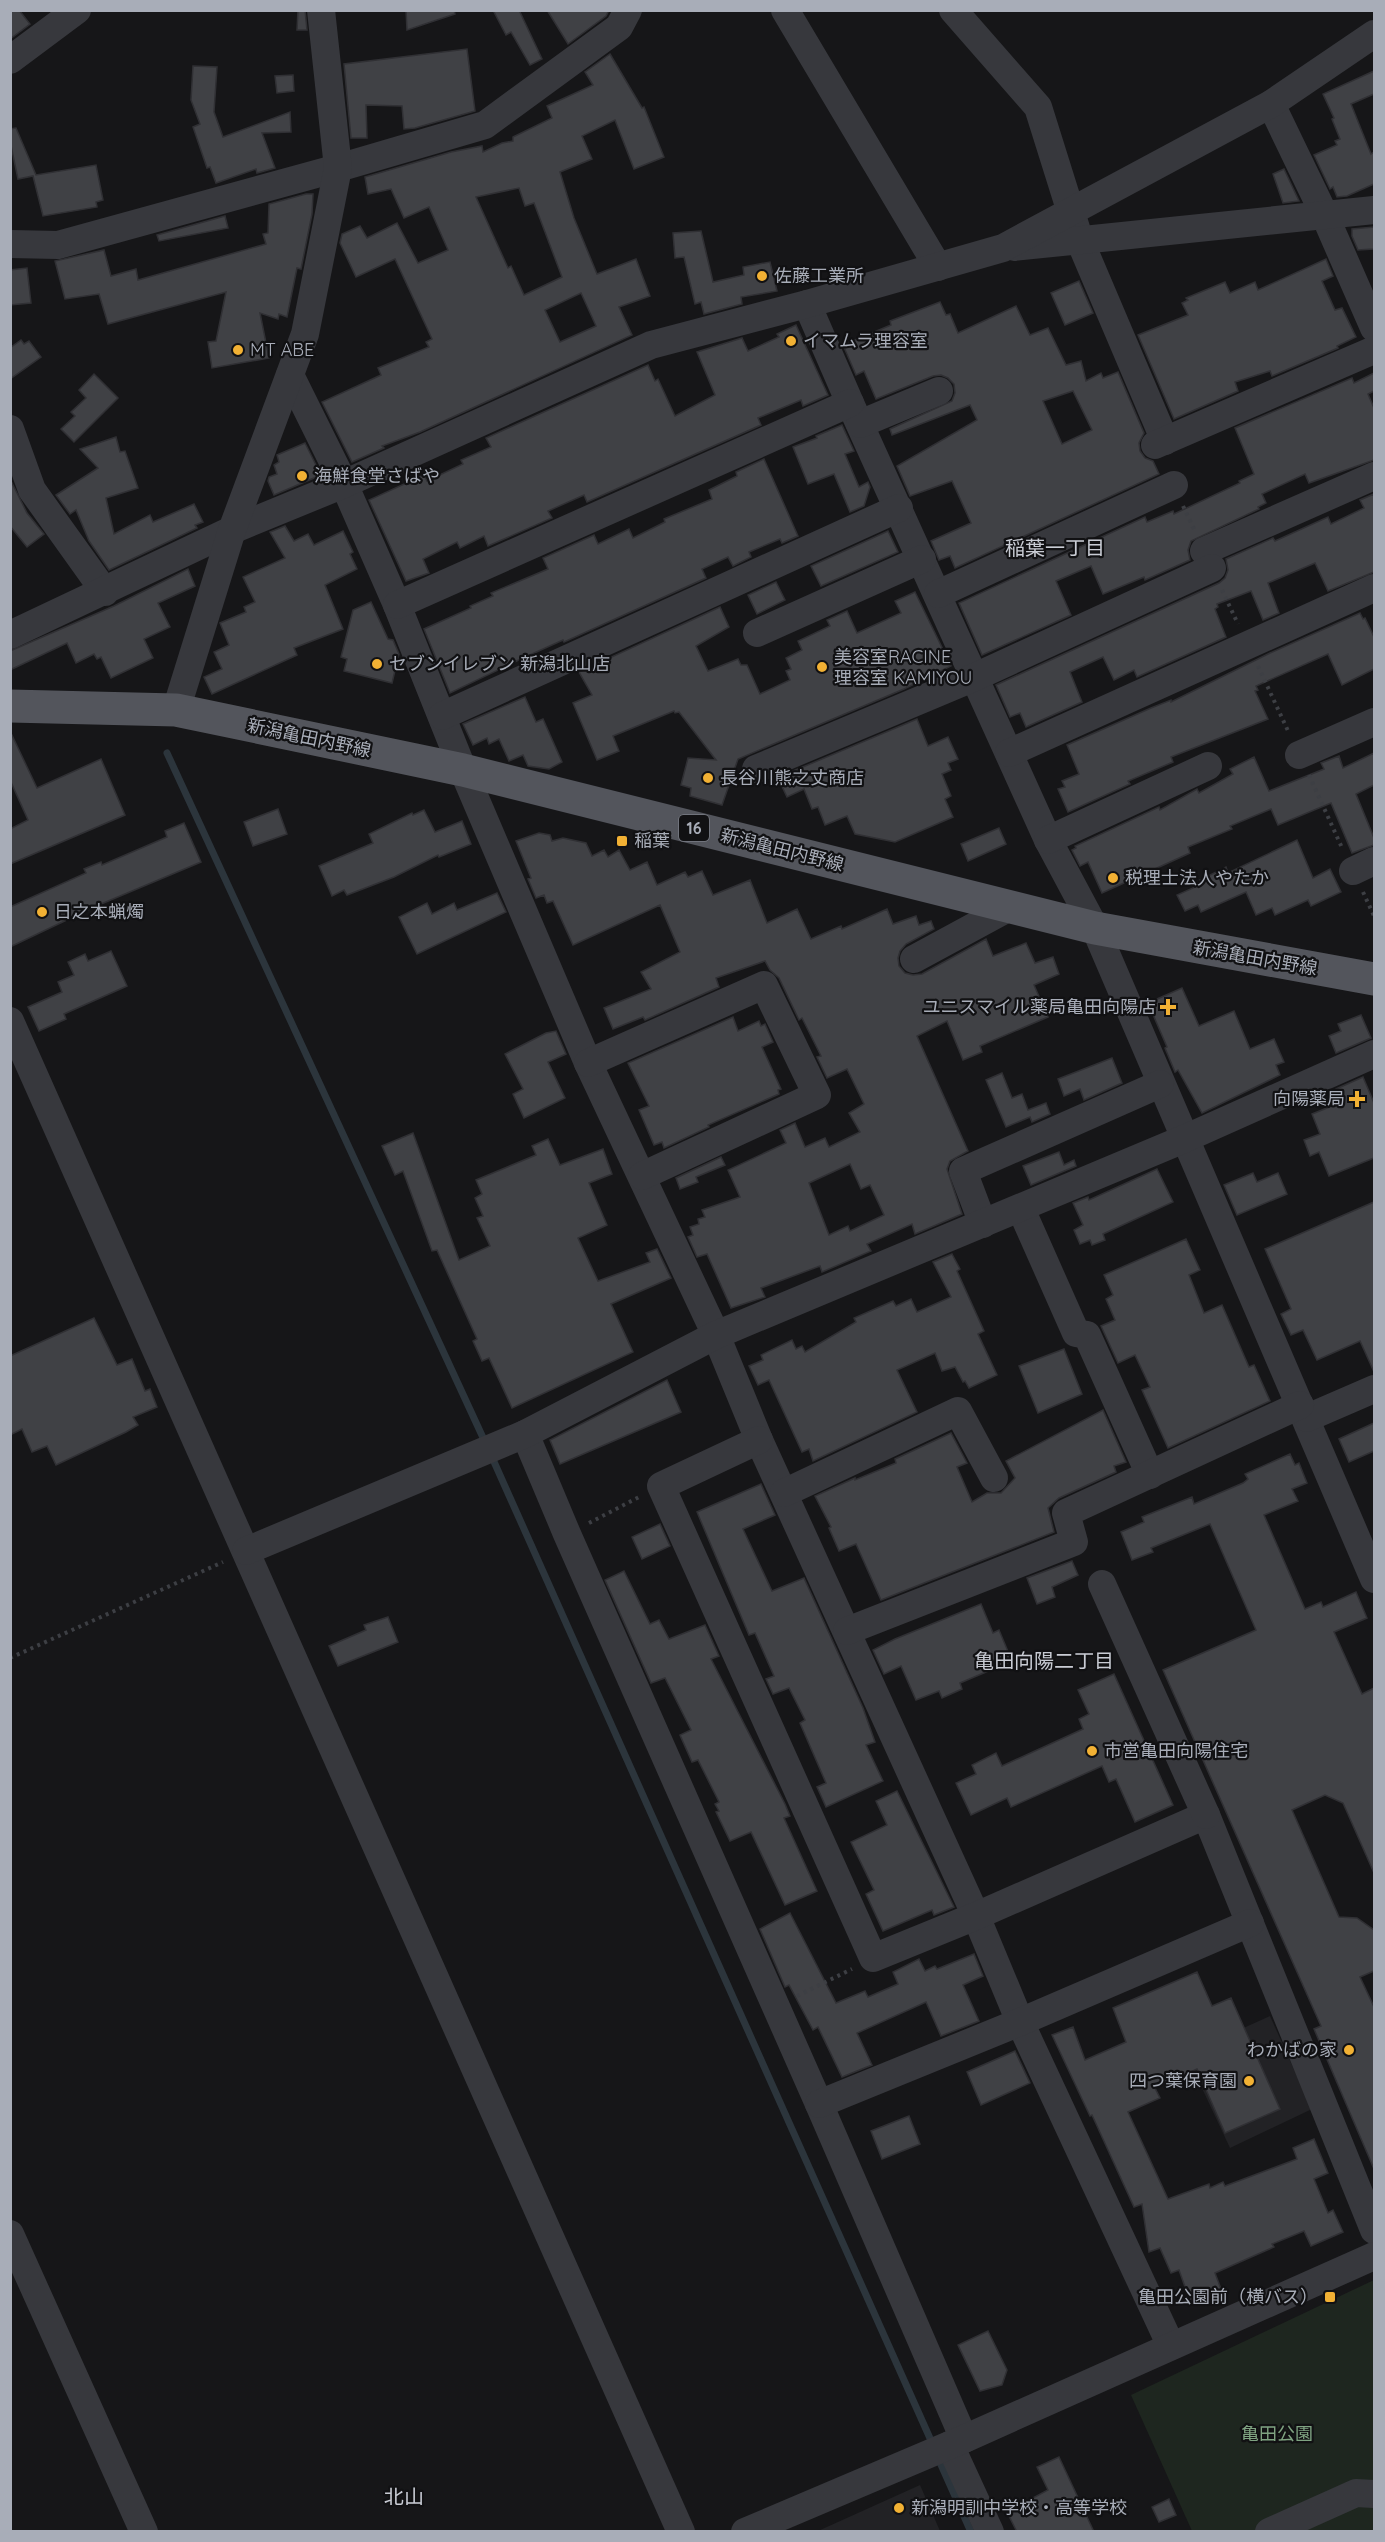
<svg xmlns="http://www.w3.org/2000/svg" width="1385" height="2542" viewBox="0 0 1385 2542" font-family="Quicksand,'Noto Sans JP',sans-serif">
	<rect width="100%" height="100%" fill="#161618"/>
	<g fill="#222225">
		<polygon points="1270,2016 1312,2109 1230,2148 1186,2054"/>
		<polygon points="920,2485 940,2531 818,2531"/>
	</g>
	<polygon fill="#1e261f" points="1374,2280 1374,2531 1192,2531 1131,2395"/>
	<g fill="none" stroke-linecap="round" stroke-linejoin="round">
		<g stroke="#2c353c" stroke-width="7">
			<polyline points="167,753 485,1442"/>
			<polyline points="491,1455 933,2445"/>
			<polyline points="938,2458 971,2532"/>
		</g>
	</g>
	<g fill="#404145" stroke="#303034" stroke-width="1.5" fill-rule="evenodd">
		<polygon points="10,10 19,10 30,24 10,39"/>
		<polygon points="298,10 305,10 307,30 297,30"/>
		<polygon points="406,10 454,10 455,14 407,30"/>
		<polygon points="493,10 519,10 542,59 530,65 511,32 506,35"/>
		<polygon points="547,10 609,10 606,16 568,44"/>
		<polygon points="467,49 475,111 415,128 404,129 402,106 366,105 367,138 351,138 344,64"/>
		<path d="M610 54 642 108 644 107 664 157 634 169 615 120 582 136 592 159 560 172 574 218 597 274 636 259 650 296 619 307 632 335 420 432 382 446 384 448 352 462 322 402 381 375 378 368 429 347 426 342 432 339 395 259 356 277 340 243 342 234 360 226 367 238 397 223 418 263 448 250 429 207 404 218 391 189 368 194 365 177 451 152 482 146 483 152 502 143 513 141V137L552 118 547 106 593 85 585 72ZM519 188 525 206 534 203 562 277 524 295 511 266 508 268 476 197ZM581 293 596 326 560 342 545 310Z"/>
		<polygon points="193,66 217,67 214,112 223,137 290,112 291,132 262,133 275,168 257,173 256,169 216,183 210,167 207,168 193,127 200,124 191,100"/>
		<polygon points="1374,71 1374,94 1351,104 1371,154 1374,152 1374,184 1347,196 1337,197 1333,187 1330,189 1314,155 1337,145 1335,141 1340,139 1332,119 1334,118 1323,94"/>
		<polygon points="293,75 294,91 277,93 275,76"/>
		<polygon points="16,128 36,175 96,165 103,200 96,202 97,207 43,216 33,176 18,179 10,141 10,129"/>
		<polygon points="1284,169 1299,201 1283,203 1273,174"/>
		<polygon points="306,194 313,194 312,214 301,269 297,268 287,317 279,314 278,319 260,313 269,358 212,368 208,342 216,341 226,292 108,324 99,294 65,299 55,261 104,250 111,276 136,269 138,280 266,244 263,234 268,233 269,204"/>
		<polygon points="225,216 228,228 159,241 157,235"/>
		<polygon points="1374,227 1374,249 1358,250 1352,236 1352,229"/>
		<polygon points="701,231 713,282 744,275 743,267 770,262 777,291 741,297 742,304 704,314 701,302 695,304 684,257 675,258 673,233"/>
		<polygon points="1326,259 1333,276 1322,281 1335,310 1342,308 1356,337 1337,346 1338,348 1272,376 1270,371 1235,382 1238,391 1174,419 1138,335 1188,315 1182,303 1188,300 1186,298 1225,282 1230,293 1255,282 1258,290"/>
		<polygon points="27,268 31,303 10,305 10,270"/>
		<polygon points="1079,281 1093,313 1065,325 1051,293"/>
		<path d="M940 302 946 315 950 314 958 333 1016 306 1030 335 1048 328 1066 365 1081 361 1086 381 1101 373 1103 378 1118 372 1144 433 1139 443 1140 451 1145 458 1153 461 1159 474 955 568 950 556 939 560 931 541 971 523 952 481 910 496 897 466 977 420 970 405 892 435 890 429 952 401 955 393 954 384 948 378 941 375 933 376 876 399 864 371 856 375 843 345 891 325 890 321ZM1073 391 1092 430 1062 444 1043 401Z"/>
		<polygon points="796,325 828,395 803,406 801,400 758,418 761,425 587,502 584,495 548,511 552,518 488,546 484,536 460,548 457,542 423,559 429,573 406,581 369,500 424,475 427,481 463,464 461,460 491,447 486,438 648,365 655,381 658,379 675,416 715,395 697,352 742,338 748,351 779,337 777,334"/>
		<polygon points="21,340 24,344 29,341 41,357 10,379 10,348"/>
		<polygon points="1374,373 1374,391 1368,394 1374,408 1374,460 1309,483 1305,474 1262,494 1266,503 1258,507 1259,509 1191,541 1188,550 1190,560 1145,580 1144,577 1103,594 1091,566 1056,581 1071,615 982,655 959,603 1145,517 1147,522 1173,511 1174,514 1240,483 1239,481 1254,474 1235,428 1352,378 1354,383"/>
		<polygon points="94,374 118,398 74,442 61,429 75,416 71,412 86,398 79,390"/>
		<polygon points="842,425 854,451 845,454 859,487 868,482 870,487 864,506 850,512 834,474 808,484 793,447 817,438 816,436"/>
		<polygon points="116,437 120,452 125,451 138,488 106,498 114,534 150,515 153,522 194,504 203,522 195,525 197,528 109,570 89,541 76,510 70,514 56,495 98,468 80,449"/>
		<polygon points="305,443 321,475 274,495 268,481 269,477 277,474 274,465 279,462 277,455"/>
		<polygon points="764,459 798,536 782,543 780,539 749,552 751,557 733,566 728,557 702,569 706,578 564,642 563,640 523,658 450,693 424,629 471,608 470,606 493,596 491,593 548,569 543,558 594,535 598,544 629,529 633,538 665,522 664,519 712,499 709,490 737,476 736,472"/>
		<polygon points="10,479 27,513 44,534 27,547 10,526"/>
		<polygon points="1374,494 1374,572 1328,591 1315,563 1268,583 1279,613 1263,620 1251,591 1217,604 1218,607 1215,609 1226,637 1137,677 1134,670 1114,680 1103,657 1070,672 1082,702 1026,727 1020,713 1010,717 996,685 1219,583 1225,578 1228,570 1226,559 1273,538 1275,541 1328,517 1331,524 1364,508 1360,500"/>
		<polygon points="285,526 294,541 308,534 314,545 343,531 353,552 350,554 357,569 325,585 343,629 294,648 297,655 212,694 204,677 222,669 214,652 229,645 220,623 246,612 244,607 255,602 243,577 285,558 270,532"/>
		<polygon points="888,531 898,552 821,586 811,566"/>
		<polygon points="188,569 195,586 158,603 170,627 144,639 153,658 111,678 101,657 97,659 94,654 76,663 67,643 10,670 10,651 114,606"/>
		<polygon points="776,582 785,600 757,614 748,595"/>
		<polygon points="915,592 951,666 904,689 738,759 722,805 690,796 691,788 681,785 688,758 716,760 679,712 675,713 674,711 613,736 619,751 597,760 573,703 592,695 579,672 720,607 729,627 696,646 708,671 738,659 741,665 747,665 760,694 790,680 786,671 791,669 786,658 802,650 798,641 830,626 827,620 847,611 857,633 901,613 895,601"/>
		<polygon points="371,602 388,639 393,640 399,654 392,683 344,671 347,659 341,657 353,610"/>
		<polygon points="1360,613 1363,619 1365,618 1374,637 1374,669 1342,685 1328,654 1256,686 1258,690 1255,691 1268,719 1171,757 1173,762 1128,781 1130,784 1068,812 1058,789 1065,787 1062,781 1079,774 1067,745 1151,708 1171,700 1171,702 1270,653"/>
		<polygon points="525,697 536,722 543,719 562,762 549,769 528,766 523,755 509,761 499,739 489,744 487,738 473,745 463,724"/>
		<polygon points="917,719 928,746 948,737 958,759 948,763 951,770 942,774 951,796 945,799 953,817 895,842 855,834 847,816 825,825 818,807 812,809 804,789 787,797 779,780 792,774 791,772"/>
		<polygon points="10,731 37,788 101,759 125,815 10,864 10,829 28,820 10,780"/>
		<polygon points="1374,753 1374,785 1356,794 1374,838 1374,845 1352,853 1331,803 1278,825 1271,809 1230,826 1232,829 1188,847 1190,853 1102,893 1088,862 1080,866 1072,850 1076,848 1075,846 1159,807 1160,810 1197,789 1199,793 1233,774 1230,769 1254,757 1269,791 1324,769 1321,763 1339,756 1343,768"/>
		<polygon points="278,809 287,834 253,846 244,822"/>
		<polygon points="424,810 435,832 462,821 471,844 439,857 438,855 394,877 347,895 344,890 332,896 319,866 373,843 369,834 412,813 413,815"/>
		<polygon points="184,823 201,862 94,907 10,947 10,907 86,873 84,869 101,862 102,865 167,837 165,831"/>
		<polygon points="999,828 1006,844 968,861 961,844"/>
		<path d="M539 833 550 835 552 841 563 838 586 843 592 856 604 850 608 857 619 850 630 870 647 862 657 885 685 872 688 877 702 871 713 895 750 880 767 923 797 909 811 939 841 926 842 929 887 909 893 924 916 916 919 925 931 921 934 929 906 944 900 951 898 958 899 966 905 973 913 975 922 974 986 939 993 956 1026 943 1035 963 1053 957 1059 974 1034 985 1048 1017 980 1046 982 1052 963 1060 947 1021 917 1036 968 1151 950 1161 947 1169 962 1214 915 1234 912 1224 867 1244 871 1251 822 1272 820 1266 761 1288 765 1297 731 1308 707 1254 697 1257 688 1237 693 1235 690 1227 699 1224 698 1219 705 1217 702 1210 740 1197 728 1170 786 1143 780 1130 795 1123 805 1147 825 1138 829 1147 860 1132 849 1113 864 1104 847 1069 827 1078 817 1057 821 1056 802 1018 799 1020 779 978 770 970 765 961 716 978 719 987 645 1020 643 1017 613 1029 604 1008 651 989 641 972 680 952 660 905 573 945 553 901 547 903 544 895 536 898 528 879 531 878 516 841ZM850 1164 861 1189 870 1185 884 1215 850 1231 848 1226 829 1235 809 1183Z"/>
		<polygon points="1297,840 1313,878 1330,869 1341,892 1311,906 1308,900 1275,915 1272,908 1256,915 1246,892 1201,912 1198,905 1185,911 1177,895 1202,884 1200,880 1226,867 1228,873"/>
		<polygon points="497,893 506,912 417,954 399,917 427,903 432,914 454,903 457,910"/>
		<polygon points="111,951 127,986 64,1014 66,1019 39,1031 28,1007 62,992 58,982 74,975 68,962 85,954 88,961"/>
		<polygon points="1182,988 1199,1026 1234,1011 1250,1049 1274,1039 1284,1062 1276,1065 1280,1075 1202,1113 1178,1070 1175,1072 1165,1048 1167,1047 1148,1003"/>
		<polygon points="1361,1015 1371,1038 1336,1053 1329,1036 1341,1031 1338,1024"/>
		<polygon points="733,1017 738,1031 759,1021 761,1026 765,1024 773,1042 762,1047 781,1089 778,1090 779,1094 708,1125 709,1127 664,1148 662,1142 654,1145 639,1110 649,1106 628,1063"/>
		<polygon points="556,1031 566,1054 548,1062 565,1098 524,1118 513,1094 523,1089 505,1054 546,1033"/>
		<polygon points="1112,1058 1122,1083 1084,1100 1080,1089 1064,1096 1058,1079"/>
		<polygon points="1002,1073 1012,1098 1022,1094 1028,1110 1046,1103 1050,1114 1032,1122 1030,1117 1006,1127 986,1080"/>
		<polygon points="1363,1077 1374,1103 1374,1158 1329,1176 1319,1152 1310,1156 1304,1140 1320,1134 1312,1114 1342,1102 1336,1089"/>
		<polygon points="413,1133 459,1260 490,1246 477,1218 483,1216 475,1198 482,1194 476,1180 536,1155 532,1146 548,1139 560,1165 603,1149 612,1174 589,1183 607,1225 578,1238 598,1281 650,1262 646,1253 657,1249 671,1278 611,1304 633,1352 512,1408 489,1358 482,1361 473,1341 477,1339 437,1250 432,1251 403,1171 395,1175 382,1146"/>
		<polygon points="1059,1152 1064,1165 1074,1160 1076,1166 1031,1185 1023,1166"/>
		<polygon points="721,1157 725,1165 696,1177 698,1182 680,1189 676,1178"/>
		<polygon points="1157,1169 1173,1202 1103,1234 1105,1240 1092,1245 1090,1240 1080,1244 1074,1230 1083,1225 1073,1203 1088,1197 1089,1200"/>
		<polygon points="1253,1173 1257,1182 1278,1173 1287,1194 1237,1215 1224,1185"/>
		<polygon points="1374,1202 1374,1372 1360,1341 1317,1360 1303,1330 1291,1335 1281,1314 1291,1309 1265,1249"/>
		<polygon points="1186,1239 1200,1270 1189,1275 1204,1313 1222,1305 1249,1367 1254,1365 1270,1401 1168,1448 1142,1390 1150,1387 1135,1355 1118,1363 1101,1326 1115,1320 1106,1299 1113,1295 1104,1275"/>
		<polygon points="952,1254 960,1269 957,1271 984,1331 978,1334 997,1375 969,1388 965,1381 963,1382 955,1367 942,1371 935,1353 897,1370 917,1412 813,1461 809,1449 802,1452 769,1380 758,1385 749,1366 763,1360 761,1355 792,1340 796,1349 802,1346 805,1352 856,1322 854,1318 893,1301 896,1306 911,1299 917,1312 951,1297 933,1262"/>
		<polygon points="94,1318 117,1365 132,1359 145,1391 150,1389 157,1407 133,1417 138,1425 126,1432 56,1465 47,1446 32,1452 22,1429 10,1435 10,1356"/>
		<polygon points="1064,1349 1082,1394 1038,1413 1019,1366"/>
		<polygon points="667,1380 681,1412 560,1464 550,1440"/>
		<polygon points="1103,1410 1126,1462 1114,1466 1116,1472 1059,1498 1048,1508 1054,1532 881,1600 856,1544 839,1551 829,1528 831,1527 815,1496 855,1478 855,1480 896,1463 895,1459 951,1433 967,1463 957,1467 972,1502 987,1493 1001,1493 1015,1478 1006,1461"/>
		<polygon points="1374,1423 1374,1451 1349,1462 1339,1439"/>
		<polygon points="1290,1454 1295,1465 1299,1463 1307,1483 1292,1489 1298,1501 1264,1515 1305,1609 1321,1602 1323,1607 1356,1592 1367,1618 1334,1632 1362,1694 1374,1688 1374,1873 1343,1803 1325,1795 1292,1810 1339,1917 1357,1918 1374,1930 1374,1971 1360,1977 1374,2007 1374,2169 1314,2029 1321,2026 1163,1670 1256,1630 1210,1524 1151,1548 1153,1552 1132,1560 1121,1532 1144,1522 1142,1517 1192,1497 1194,1504 1243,1483 1248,1479 1245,1474"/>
		<polygon points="761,1484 775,1515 743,1529 772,1591 804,1578 863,1708 875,1742 866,1745 883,1781 826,1807 817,1787 826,1783 800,1723 805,1720 789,1688 773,1694 766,1679 774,1676 755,1633 749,1635 697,1512"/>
		<polygon points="660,1524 670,1546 642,1559 632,1537"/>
		<polygon points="1072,1561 1078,1575 1052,1587 1055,1597 1037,1604 1027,1578"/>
		<polygon points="624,1571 650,1624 659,1620 669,1639 705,1625 719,1656 711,1659 785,1804 790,1816 784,1818 817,1891 785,1905 751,1832 730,1841 716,1812 719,1811 715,1804 719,1802 698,1760 692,1762 680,1735 691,1730 665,1678 651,1683 605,1580"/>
		<polygon points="981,1604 993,1633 999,1630 1012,1661 960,1683 962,1689 942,1698 939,1691 916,1700 901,1666 884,1674 873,1650 895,1639"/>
		<polygon points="388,1617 398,1642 338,1666 329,1646 366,1630 364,1625"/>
		<polygon points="1114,1674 1173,1805 1135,1822 1116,1779 1109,1782 1102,1766 1011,1807 1007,1798 971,1815 956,1783 976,1774 972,1765 996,1753 1002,1766 1083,1729 1079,1719 1089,1714 1078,1690"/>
		<polygon points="897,1791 954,1907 934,1915 932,1910 883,1931 866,1894 874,1890 851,1842 887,1825 876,1801"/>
		<polygon points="790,1913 836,2003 865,1991 868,1997 898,1984 893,1972 919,1959 925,1971 935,1966 937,1969 974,1954 983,1976 963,1985 979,2021 941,2036 926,2002 857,2033 872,2065 842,2077 818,2027 813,2030 789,1985 785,1987 760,1929"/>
		<polygon points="1197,1972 1212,2006 1231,1998 1280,2109 1225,2133 1197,2069 1155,2088 1160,2098 1128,2112 1168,2199 1209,2184 1210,2188 1223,2182 1225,2186 1297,2159 1293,2148 1314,2139 1328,2173 1314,2179 1328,2213 1333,2210 1343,2232 1311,2246 1304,2231 1272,2244 1274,2247 1215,2273 1221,2289 1190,2301 1179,2270 1171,2273 1160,2248 1149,2252 1142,2204 1134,2207 1092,2115 1090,2116 1052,2035 1073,2027 1085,2060 1126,2042 1113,2008"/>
		<polygon points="1015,2051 1030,2083 981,2105 967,2072"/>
		<polygon points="909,2116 920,2144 882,2159 871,2131"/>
		<polygon points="988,2331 1007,2370 1002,2385 980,2391 958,2345"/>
		<polygon points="1059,2457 1094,2532 1017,2532 1007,2512 1048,2490 1037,2467"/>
		<polygon points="1169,2499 1176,2515 1159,2522 1152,2507"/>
	</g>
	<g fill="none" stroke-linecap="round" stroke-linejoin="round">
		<g stroke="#3d3f44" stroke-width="4" stroke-dasharray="3 4.5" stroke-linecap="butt">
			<polyline points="1183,506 1194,529"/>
			<polyline points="1222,590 1238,624"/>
			<polyline points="1258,666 1289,733"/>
			<polyline points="1309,775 1343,850"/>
			<polyline points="1363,892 1374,916"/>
			<polyline points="589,1523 641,1496"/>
			<polyline points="10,1658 223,1562"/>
			<polyline points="797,1996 852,1969"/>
		</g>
		<g stroke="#37383d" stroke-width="28">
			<polyline points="785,10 938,267"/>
			<polyline points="953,10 1038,107 1080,241 1165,441"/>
			<polyline points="10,60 77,10"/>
			<polyline points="1271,104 1325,216 1374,328"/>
			<polyline points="10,244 58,245 338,168 485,125 619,27 628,10"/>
			<polyline points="1014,247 1374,210"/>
			<polyline points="807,304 850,403 1048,840 1095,928 1374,1579"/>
			<polyline points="290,375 344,484 397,605 463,770 588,1063 716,1335 759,1440 976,1916 1020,2022 1171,2346"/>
			<polyline points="860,424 939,391"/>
			<polyline points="10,429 32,490 105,592"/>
			<polyline points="1155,445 1374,350"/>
			<polyline points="1204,551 1374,476"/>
			<polyline points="938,594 1174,485"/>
			<polyline points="397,605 850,403"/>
			<polyline points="757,633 922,559"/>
			<polyline points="10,635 232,530 344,484 651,345 807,304 1003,248 1271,104 1374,34"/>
			<polyline points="176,710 232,530 305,334 338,168 321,10"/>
			<polyline points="442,716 899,508"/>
			<polyline points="1009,753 1374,588"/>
			<polyline points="1299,755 1374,722"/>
			<polyline points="756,769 975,677 1212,568"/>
			<polyline points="1048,840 1208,766"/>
			<polyline points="1353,871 1374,861"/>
			<polyline points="914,959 1010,907"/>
			<polyline points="10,1021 681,2532"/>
			<polyline points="588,1063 764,985 817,1095 642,1176"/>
			<polyline points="1021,1209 1076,1333 1087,1335 1150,1475"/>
			<polyline points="983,1224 963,1171 1160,1084"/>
			<polyline points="1307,1418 1374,1389"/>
			<polyline points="525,1434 567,1534 819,2104 964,2439"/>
			<polyline points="759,1440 661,1486 873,1958 976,1916 1206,1815 1374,2230"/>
			<polyline points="784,1493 958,1411 994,1478"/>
			<polyline points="246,1551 525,1434 716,1335 1184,1139 1374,1054"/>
			<polyline points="1102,1584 1206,1815"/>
			<polyline points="847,1631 1074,1542 1066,1513 1300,1405"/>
			<polyline points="819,2104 1020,2022 1250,1923"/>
			<polyline points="10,2234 144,2532"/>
			<polyline points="950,2445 990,2532"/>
			<polyline points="745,2532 964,2439 1374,2256"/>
			<polyline points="1269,2532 1356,2493 1374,2494"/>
		</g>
		<polyline stroke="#53555c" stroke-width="33" points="10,706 176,710 463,770 1095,928 1374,979"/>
	</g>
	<g fill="#f2b134" stroke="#111113" stroke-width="2">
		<circle cx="762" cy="276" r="6"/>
		<circle cx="791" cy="341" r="6"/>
		<circle cx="238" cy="350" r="6"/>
		<circle cx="302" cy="476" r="6"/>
		<circle cx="377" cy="664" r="6"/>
		<circle cx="822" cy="667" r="6"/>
		<circle cx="708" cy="778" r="6"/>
		<rect x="616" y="835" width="12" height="12" rx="3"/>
		<circle cx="1113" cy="878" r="6"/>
		<circle cx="42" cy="912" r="6"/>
		<path d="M1165 998h6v6h6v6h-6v6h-6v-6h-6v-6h6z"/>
		<path d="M1354 1090h6v6h6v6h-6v6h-6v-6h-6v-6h6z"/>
		<circle cx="1092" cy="1751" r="6"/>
		<circle cx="1349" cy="2050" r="6"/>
		<circle cx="1249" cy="2081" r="6"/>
		<rect x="1324" y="2291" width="12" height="12" rx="3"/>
		<circle cx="899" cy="2508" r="6"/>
	</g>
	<g text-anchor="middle" stroke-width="4.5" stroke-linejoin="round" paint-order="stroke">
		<rect fill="#111113" stroke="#7b7e86" stroke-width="1.5" x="679" y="815" width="30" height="26" rx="4.5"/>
		<g font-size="16" font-weight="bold" fill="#a8adb8">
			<text x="694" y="834">16</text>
		</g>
		<g font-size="18" fill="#a8adb8" stroke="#111113" text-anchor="start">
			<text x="774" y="282">佐藤工業所</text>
			<text x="803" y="347">イマムラ理容室</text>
			<text x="250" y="356">MT ABE</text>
			<text x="314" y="482">海鮮食堂さばや</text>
			<text x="834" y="663">美容室RACINE<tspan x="834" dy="21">理容室 KAMIYOU</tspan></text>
			<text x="389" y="670">セブンイレブン 新潟北山店</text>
			<text x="720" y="784">長谷川熊之丈商店</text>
			<text x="634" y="847">稲葉</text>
			<text x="1125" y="884">税理士法人やたか</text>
			<text x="54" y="918">日之本蝋燭</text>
			<text x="1156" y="1013" text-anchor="end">ユニスマイル薬局亀田向陽店</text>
			<text x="1345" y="1105" text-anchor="end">向陽薬局</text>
			<text x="1104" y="1757">市営亀田向陽住宅</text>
			<text x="1337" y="2056" text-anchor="end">わかばの家</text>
			<text x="1237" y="2087" text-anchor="end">四つ葉保育園</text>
			<text x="1318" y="2303" text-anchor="end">亀田公園前（横バス）</text>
			<text x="911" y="2514">新潟明訓中学校・高等学校</text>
		</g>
		<g font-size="18" fill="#a8adb8" stroke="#111113">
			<text transform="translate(309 738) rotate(12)" y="6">新潟亀田内野線</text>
			<text transform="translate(782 850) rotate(14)" y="6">新潟亀田内野線</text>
			<text transform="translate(1255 958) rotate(10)" y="6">新潟亀田内野線</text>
		</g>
		<g font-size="18" fill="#7fa381" stroke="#111113">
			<text x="1277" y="2440">亀田公園</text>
		</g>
		<g font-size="20" fill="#c9ccd4" stroke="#111113">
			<text x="1055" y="555">稲葉一丁目</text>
			<text x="1044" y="1668">亀田向陽二丁目</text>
			<text x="404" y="2504">北山</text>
		</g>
	</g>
	<rect width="1385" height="2542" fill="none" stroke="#a8adb8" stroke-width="24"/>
</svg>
